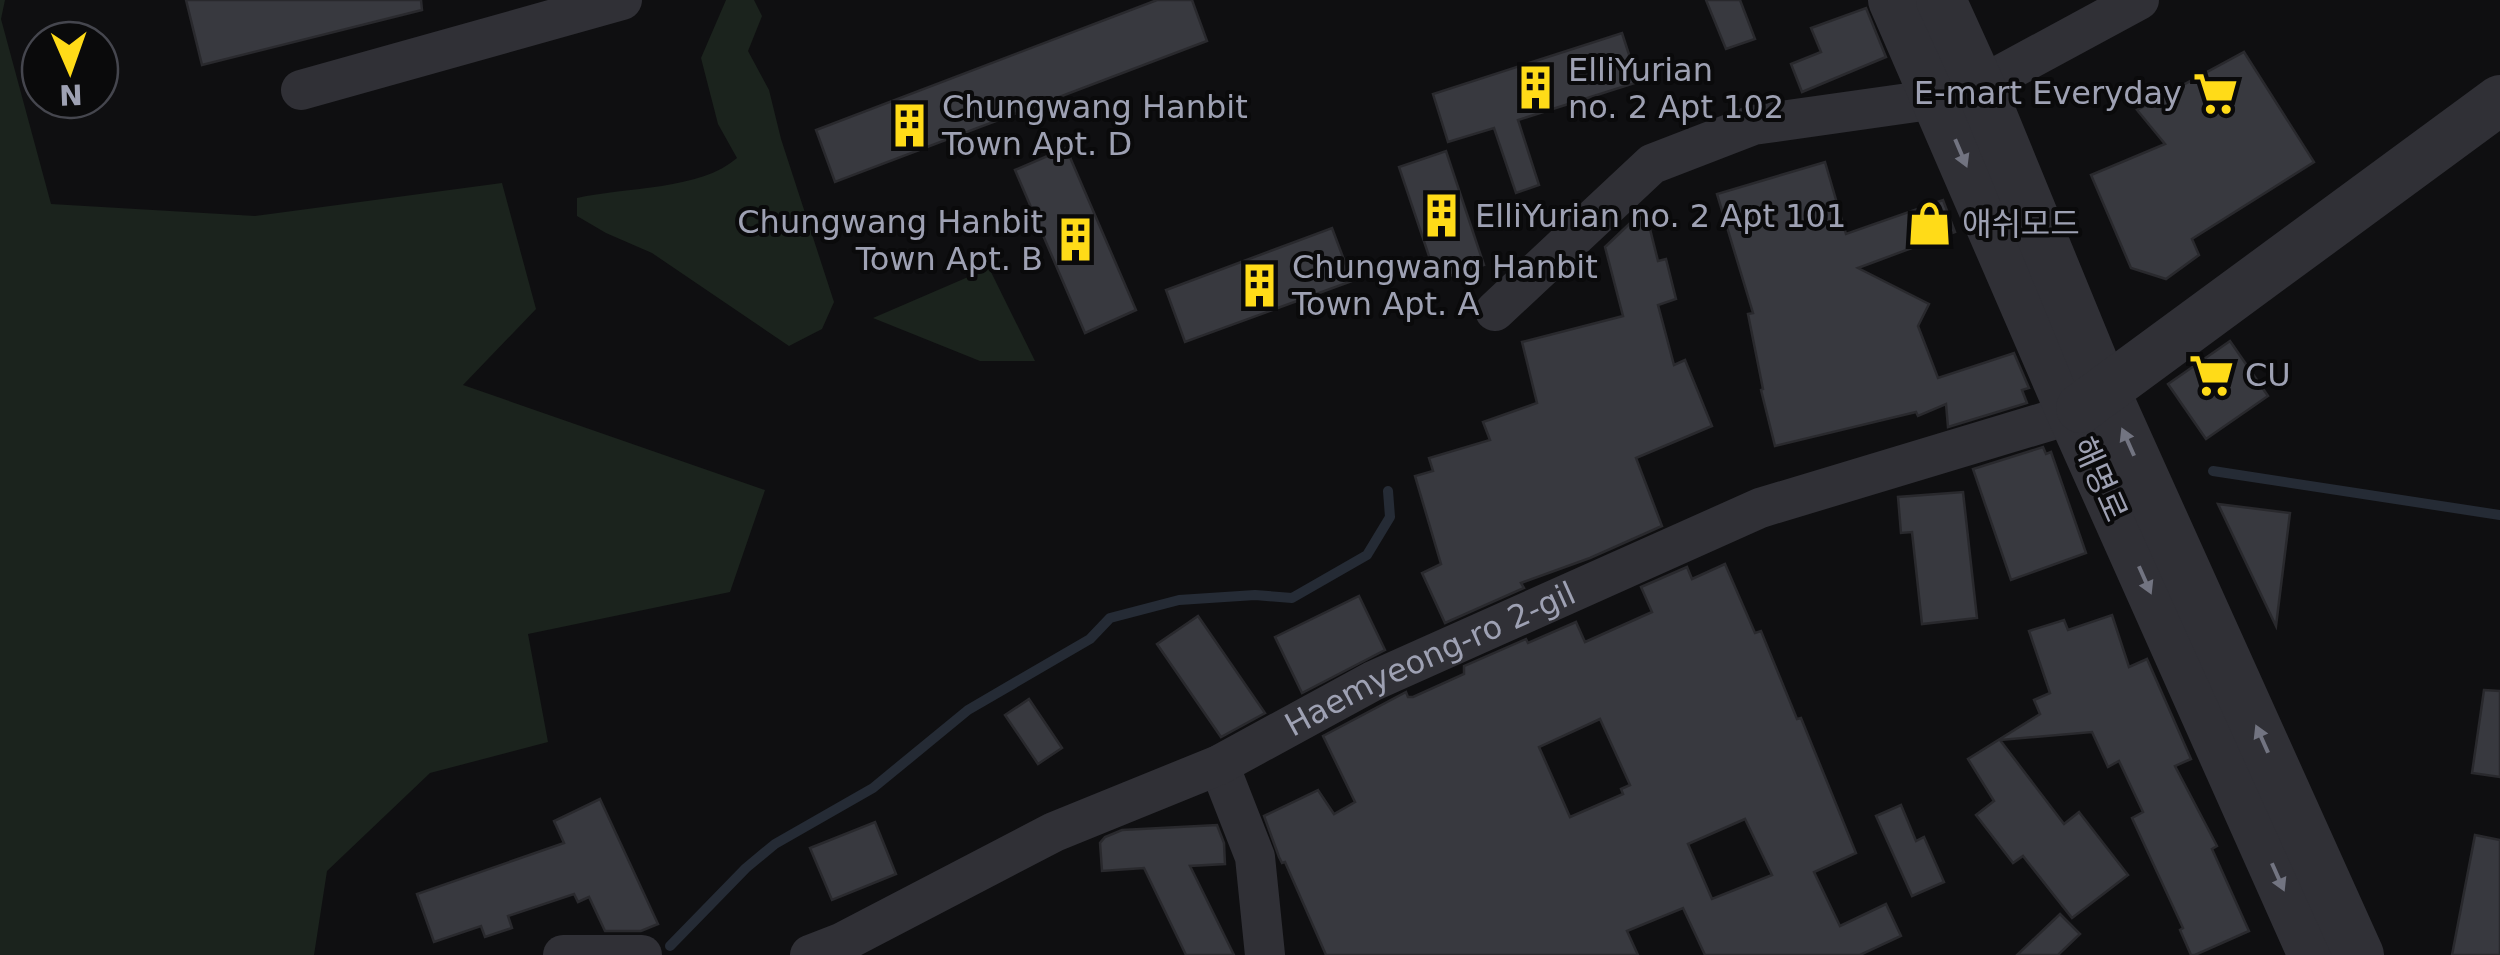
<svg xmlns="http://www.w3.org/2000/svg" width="2500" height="955" viewBox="0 0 2500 955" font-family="'DejaVu Sans','Noto Sans KR',sans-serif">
	<rect width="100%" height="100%" fill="#0f0f11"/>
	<g fill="#1b231d">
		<polygon points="0,0 5,0 1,19 51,204 255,216 502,183 536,309 463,385 765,490 730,592 528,634 548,742 430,773 327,871 314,955 0,955"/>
		<path d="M726 0H754L762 16 748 51 769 90 781 139 834 302 822 329 789 346 652 253 606 233 577 216V198C626 187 701 190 737 158L718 124 701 58Z"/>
		<polygon points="989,268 1035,361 980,361 873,318"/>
	</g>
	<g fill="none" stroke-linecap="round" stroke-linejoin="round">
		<g stroke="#252b35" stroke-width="10">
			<polyline points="2213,471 2500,515"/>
			<polyline points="670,946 746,868 775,844 873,788 968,710 1090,639 1110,618 1179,600 1255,595 1292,598 1367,555 1390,517 1388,491"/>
		</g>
	</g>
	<g fill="#38393f" stroke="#29292d" stroke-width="2.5" fill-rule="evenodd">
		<polygon points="186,0 421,0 422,10 202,65"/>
		<polygon points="1157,0 1192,0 1207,41 835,182 816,130"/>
		<polygon points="1706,0 1740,0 1755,39 1726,49"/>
		<polygon points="1866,8 1886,57 1802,92 1791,64 1821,52 1811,28"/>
		<polygon points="1622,33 1638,82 1518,120 1539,185 1516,193 1494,128 1448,142 1433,94"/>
		<polygon points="2244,52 2314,162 2192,239 2199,255 2166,279 2131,268 2091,175 2165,144 2137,110"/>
		<polygon points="1066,148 1136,310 1085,333 1015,170"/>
		<polygon points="1446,151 1484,265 1437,280 1399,167"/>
		<polygon points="1825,162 1846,234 1943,200 1955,232 1858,268 1929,304 1918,326 1938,378 2014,353 2029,388 2022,390 2027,403 1948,427 1946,404 1918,416 1916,412 1775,446 1761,390 1763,389 1748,314 1753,313 1717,194"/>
		<polygon points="1645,209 1658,261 1666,259 1676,299 1658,305 1674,365 1685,360 1712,426 1636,458 1662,526 1590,558 1521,583 1524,588 1445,623 1422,573 1441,564 1415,476 1433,471 1429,458 1490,440 1483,422 1537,403 1522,342 1623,316 1605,247"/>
		<polygon points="1332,228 1352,281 1185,342 1166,290"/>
		<polygon points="2230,341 2268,396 2206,439 2168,384"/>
		<polygon points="2043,447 2046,454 2051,452 2086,553 2011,580 1973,469"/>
		<polygon points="1963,492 1977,618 1922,624 1912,532 1901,533 1898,497"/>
		<polygon points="2218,504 2290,513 2276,626"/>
		<path d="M1725 564 1755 633 1761 631 1797 719 1801 718 1856 853 1814 872 1840 926 1886 904 1901 936 1860 955H1705L1683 908 1627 931 1638 955H1326L1285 862 1282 863 1279 857 1264 816 1318 790 1334 814 1355 802 1323 736 1406 692 1408 697H1413L1464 674V666L1526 639 1528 643 1576 622 1585 642 1652 612 1641 587 1687 567 1692 579ZM1600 719 1630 785 1621 789 1623 794 1570 817 1539 747ZM1745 819 1772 875 1712 899 1688 844Z"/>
		<polygon points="1359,596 1385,650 1302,693 1275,637"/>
		<polygon points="2112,615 2129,667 2147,659 2191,759 2175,766 2217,846 2212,849 2249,931 2195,955 2191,955 2180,930 2183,928 2132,818 2143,812 2119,761 2108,767 2092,732 2000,740 2064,824 2079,812 2128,875 2072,918 2023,856 2013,863 1976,815 1994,801 1968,759 2040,714 2034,700 2050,693 2029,631 2064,620 2068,630"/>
		<polygon points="1198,616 1265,713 1221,737 1157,644"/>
		<polygon points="2484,690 2500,691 2500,777 2472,773"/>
		<polygon points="1029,699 1062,748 1038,764 1005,715"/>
		<polygon points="600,799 658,924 641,931 605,931 589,897 578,902 574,894 508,916 512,928 485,937 481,926 434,942 417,894 564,843 554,821"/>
		<polygon points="1901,805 1916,841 1924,837 1944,882 1912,896 1876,816"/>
		<polygon points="875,822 896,874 832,900 810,848"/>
		<polygon points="1217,825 1224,843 1225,864 1190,866 1234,955 1186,955 1144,868 1102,871 1100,843 1105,837 1122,830"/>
		<polygon points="2475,835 2500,840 2500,955 2452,955"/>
		<polygon points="2060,914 2080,934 2058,955 2017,955"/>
	</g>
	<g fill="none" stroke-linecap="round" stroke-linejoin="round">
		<g stroke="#303036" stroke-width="40">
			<polyline points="301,90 622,0"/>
			<polyline points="1495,311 1652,164 1753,125 1937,99 1980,86 2139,0"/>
			<polyline points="1219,765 1255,857 1265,955"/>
			<polyline points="563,955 642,955"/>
			<path id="s1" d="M810 955 841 943 1054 832 1219 765 1373 681 1760 508 2072 414"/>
		</g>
		<g stroke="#303036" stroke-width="50">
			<polyline points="1893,0 2072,414 2313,955"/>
			<polyline points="1941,0 1980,86 2105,391 2359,955"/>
			<polyline points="2081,408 2500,100"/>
		</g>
	</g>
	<defs><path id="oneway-solid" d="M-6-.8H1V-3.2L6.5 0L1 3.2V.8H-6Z" transform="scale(2.5)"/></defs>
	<g fill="#727481">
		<use href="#oneway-solid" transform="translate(1961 153) rotate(67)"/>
		<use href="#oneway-solid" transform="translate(2128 442) rotate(-114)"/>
		<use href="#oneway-solid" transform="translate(2145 580) rotate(66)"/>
		<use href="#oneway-solid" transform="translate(2262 739) rotate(-114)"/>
		<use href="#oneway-solid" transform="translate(2278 877) rotate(66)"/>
	</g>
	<defs>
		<symbol id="building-bare" viewBox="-9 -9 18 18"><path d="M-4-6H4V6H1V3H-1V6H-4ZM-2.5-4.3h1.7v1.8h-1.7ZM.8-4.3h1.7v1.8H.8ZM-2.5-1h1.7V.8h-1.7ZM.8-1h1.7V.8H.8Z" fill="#ffdb18" stroke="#0a0a0b" stroke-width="2.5" paint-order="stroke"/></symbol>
		<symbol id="supermarket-bare" viewBox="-9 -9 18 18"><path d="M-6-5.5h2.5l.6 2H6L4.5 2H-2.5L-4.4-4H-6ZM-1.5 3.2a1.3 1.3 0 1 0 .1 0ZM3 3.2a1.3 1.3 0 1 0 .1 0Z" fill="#ffdb18" stroke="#0a0a0b" stroke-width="2.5" paint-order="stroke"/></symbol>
		<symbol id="shop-bare" viewBox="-9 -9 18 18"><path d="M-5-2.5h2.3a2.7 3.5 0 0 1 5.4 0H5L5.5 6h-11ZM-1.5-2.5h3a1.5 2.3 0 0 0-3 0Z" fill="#ffdb18" stroke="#0a0a0b" stroke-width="2.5" paint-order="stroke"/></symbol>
	</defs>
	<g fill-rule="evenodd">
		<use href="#building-bare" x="1504" y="56" width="63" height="63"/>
		<use href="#supermarket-bare" x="2184" y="62" width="63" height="63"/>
		<use href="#building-bare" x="878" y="94" width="63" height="63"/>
		<use href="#building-bare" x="1410" y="184" width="63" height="63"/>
		<use href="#shop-bare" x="1898" y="192" width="63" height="63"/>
		<use href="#building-bare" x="1044" y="208" width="63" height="63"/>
		<use href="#building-bare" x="1228" y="254" width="63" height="63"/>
		<use href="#supermarket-bare" x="2180" y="344" width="63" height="63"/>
	</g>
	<g text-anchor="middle" stroke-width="8" stroke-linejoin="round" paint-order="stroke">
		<g font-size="32" fill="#9ea1b3" stroke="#0a0a0b" text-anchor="start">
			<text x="1568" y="81">ElliYurian<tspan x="1568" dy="37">no. 2 Apt 102</tspan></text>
			<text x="2182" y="104" text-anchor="end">E-mart Everyday</text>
			<text x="942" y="118">Chungwang Hanbit<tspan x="942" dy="37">Town Apt. D</tspan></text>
			<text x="1475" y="227">ElliYurian no. 2 Apt 101</text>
			<text x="1043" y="233" text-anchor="end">Chungwang Hanbit<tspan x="1043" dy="37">Town Apt. B</tspan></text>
			<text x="1962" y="235">애쉬모드</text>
			<text x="1292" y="278">Chungwang Hanbit<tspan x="1292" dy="37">Town Apt. A</tspan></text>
			<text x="2245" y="386">CU</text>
		</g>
		<g font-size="32" fill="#9ea1b3" stroke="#0a0a0b">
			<text transform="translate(2100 479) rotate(66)" y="11">해명로</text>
			<text dy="11" stroke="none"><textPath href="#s1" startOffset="688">Haemyeong-ro 2-gil</textPath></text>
		</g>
	</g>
	<g transform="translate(70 70) rotate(178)"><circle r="48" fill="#0a0a0b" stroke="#45464e" stroke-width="2.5"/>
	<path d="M0-8L18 38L0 25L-18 38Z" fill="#ffdb18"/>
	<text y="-15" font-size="28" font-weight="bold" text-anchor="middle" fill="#9ea1b3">N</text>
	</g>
</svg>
